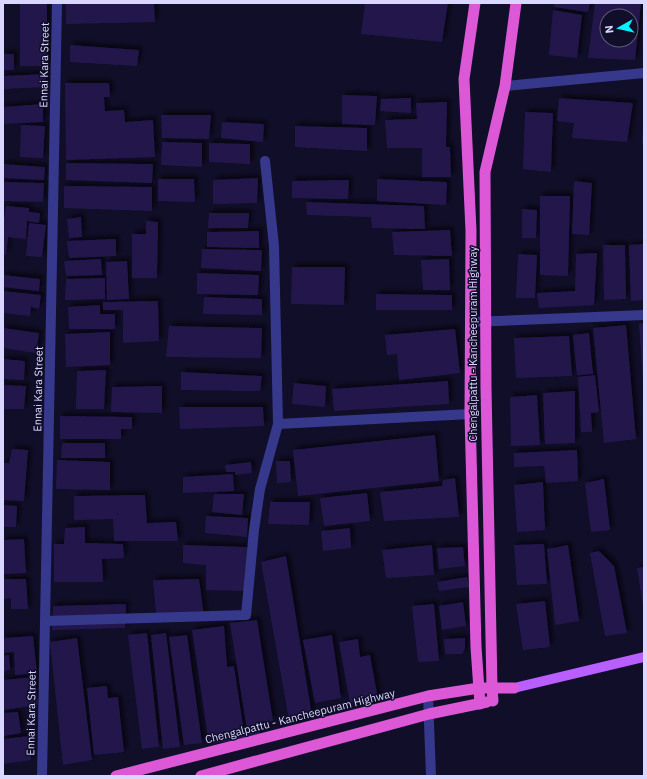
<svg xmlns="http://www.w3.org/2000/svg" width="647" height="779" viewBox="0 0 647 779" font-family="'IBM Plex Sans',sans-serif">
	<defs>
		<filter id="shadow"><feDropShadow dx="3.5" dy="-3.5" stdDeviation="2" flood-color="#0009"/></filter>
	</defs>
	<rect width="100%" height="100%" fill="#110e29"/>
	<g fill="#20194c" fill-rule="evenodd" filter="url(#shadow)">
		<polygon points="47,3 47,66 20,66 20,4"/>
		<polygon points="66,3 154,3 155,22 66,24"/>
		<polygon points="365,3 448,3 442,42 361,34"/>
		<polygon points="554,3 590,3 588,12 554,7"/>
		<path d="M595 3H641L635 60 588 58ZM607 16H631V40H607Z"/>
		<polygon points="553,10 582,15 577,58 549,55"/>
		<polygon points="70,45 139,50 137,66 70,62"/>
		<rect x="3" y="54" width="11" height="16"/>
		<polygon points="46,74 46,87 3,89 3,76"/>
		<polygon points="65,83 109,83 110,97 104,97 105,111 124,110 125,122 153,120 155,157 66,160"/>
		<polygon points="342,95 377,96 375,125 342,124"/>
		<polygon points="411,98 411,113 380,111 381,99"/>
		<polygon points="559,98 633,103 627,142 572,138 574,123 557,121"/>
		<polygon points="447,102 446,147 450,147 451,177 422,177 422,148 387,148 385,120 417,119 416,103"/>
		<polygon points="43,104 43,122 3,124 3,107"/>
		<polygon points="525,112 553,113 551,172 523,169"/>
		<polygon points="161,115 211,115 209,139 162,138"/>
		<polygon points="222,122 264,124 263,142 221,138"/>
		<polygon points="21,125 45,126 43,158 20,157"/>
		<polygon points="295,126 367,128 367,151 295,147"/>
		<polygon points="643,129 644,130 644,144 642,144"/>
		<polygon points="162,142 202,143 202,167 161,165"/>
		<polygon points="209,143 250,144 250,164 209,162"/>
		<polygon points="66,163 153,164 152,183 66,180"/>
		<polygon points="3,164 45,167 44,180 3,178"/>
		<polygon points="258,178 257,203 213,204 213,180"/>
		<polygon points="158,179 194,179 195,202 158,201"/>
		<polygon points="377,179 447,182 446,205 377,201"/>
		<polygon points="349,180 348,199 292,198 292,181"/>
		<polygon points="574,181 592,183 589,235 572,234"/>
		<polygon points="3,182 44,183 43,202 3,201"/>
		<polygon points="64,186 152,187 152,211 64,208"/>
		<polygon points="540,196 570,196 568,276 540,275"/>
		<polygon points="306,202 424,206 425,229 372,228 371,217 307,215"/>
		<polygon points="6,206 29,208 29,212 40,213 39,223 27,221 26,239 8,237 6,255 3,254 3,219 4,219"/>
		<polygon points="522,209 537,210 536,238 522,238"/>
		<polygon points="209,213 249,213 248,228 208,228"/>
		<polygon points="81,217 82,237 69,238 67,219"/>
		<polygon points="146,221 158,222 157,278 132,278 132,234 146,234"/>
		<polygon points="29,223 46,225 42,257 26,256"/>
		<polygon points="450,230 452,256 394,255 392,232"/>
		<polygon points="259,231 259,248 207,247 207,232"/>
		<polygon points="116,239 116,256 69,258 67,241"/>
		<polygon points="644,244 644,300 631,301 629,245"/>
		<polygon points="603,245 625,245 626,299 604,300"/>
		<polygon points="202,249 262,250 261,271 201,268"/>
		<polygon points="597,253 594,305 539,308 537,293 575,291 576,254"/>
		<polygon points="518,254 537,255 535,298 516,298"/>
		<polygon points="101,259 102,275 66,276 64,261"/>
		<polygon points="449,259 450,290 423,290 421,260"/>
		<polygon points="127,261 129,299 107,300 106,262"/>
		<polygon points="292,267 345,267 344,305 291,304"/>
		<polygon points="197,273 259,275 258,295 197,294"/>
		<polygon points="3,275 40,279 39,291 3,287"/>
		<polygon points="105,278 105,299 65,300 66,279"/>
		<polygon points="3,291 41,295 39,309 31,307 30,316 3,313"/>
		<polygon points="376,294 452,295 452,310 376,310"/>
		<polygon points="204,297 262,299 262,315 203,314"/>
		<polygon points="158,301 159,341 123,343 123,310 103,310 103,302"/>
		<polygon points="100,305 100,314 115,314 115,329 69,329 68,307"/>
		<polygon points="644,323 644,381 643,381 639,324"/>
		<polygon points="626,325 636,439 604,443 593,328"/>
		<polygon points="169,326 262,328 261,358 166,357"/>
		<polygon points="3,328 39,333 36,353 3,348"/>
		<polygon points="455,329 460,373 399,380 397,354 387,355 385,335"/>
		<polygon points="110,332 110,365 66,367 65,334"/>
		<polygon points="589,333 593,374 577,375 573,335"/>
		<polygon points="569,336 572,376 516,378 514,338"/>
		<polygon points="3,359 25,361 24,380 3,379"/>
		<polygon points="106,370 104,409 76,409 77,371"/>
		<polygon points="181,372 262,376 260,391 181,390"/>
		<polygon points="595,375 599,412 591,413 592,432 581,432 578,377"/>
		<polygon points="448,381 449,404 334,411 332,389"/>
		<polygon points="294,383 326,386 325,407 292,404"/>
		<polygon points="3,385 26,386 24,409 3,409"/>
		<polygon points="162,386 162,413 111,412 112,387"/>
		<polygon points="575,391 575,443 545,444 543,393"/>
		<polygon points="537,395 540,445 511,446 510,397"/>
		<polygon points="179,407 263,407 264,426 180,429"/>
		<polygon points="60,416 132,417 132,429 121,429 121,439 60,439"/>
		<polygon points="435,435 439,481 298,496 293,450"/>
		<polygon points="62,443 105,443 105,458 61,458"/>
		<polygon points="12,449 28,450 24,501 3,500 3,463 9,463"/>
		<polygon points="577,450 578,481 546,483 544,466 514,467 514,453"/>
		<polygon points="57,460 110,462 110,490 56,489"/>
		<polygon points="276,461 290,461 291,482 277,483"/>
		<polygon points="251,462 252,473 235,475 235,472 226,472 225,465"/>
		<polygon points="233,474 234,491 183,493 183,477"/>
		<polygon points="455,478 459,517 384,521 380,492 442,486 443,480"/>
		<polygon points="604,479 610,530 591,532 585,483"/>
		<polygon points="543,482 545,530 517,532 514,485"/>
		<polygon points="367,493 370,521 324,526 320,498"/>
		<polygon points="214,494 244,494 242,515 212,512"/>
		<polygon points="145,495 147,523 176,522 178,541 114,541 113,519 74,520 74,496"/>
		<polygon points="270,502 310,502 309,525 268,524"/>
		<polygon points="3,505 17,506 16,527 3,527"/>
		<polygon points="206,516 248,518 247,537 205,533"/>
		<polygon points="85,527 85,543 123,544 124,558 102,559 103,582 54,582 54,544 64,544 65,528"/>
		<polygon points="350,528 351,548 323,551 321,531"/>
		<polygon points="24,539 26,573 3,574 3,540"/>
		<polygon points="544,544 547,584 517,585 514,545"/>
		<polygon points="183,545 247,547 246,591 206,590 206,565 183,563"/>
		<polygon points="432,545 434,575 386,578 382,550"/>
		<polygon points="568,545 579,621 555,625 547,549"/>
		<polygon points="463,547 465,566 439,569 437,548"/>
		<polygon points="599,551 614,566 627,633 605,636 590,553"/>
		<polygon points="286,556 312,716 289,720 261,562"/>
		<polygon points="644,567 644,605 643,605 637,568"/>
		<polygon points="467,577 469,587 439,591 437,582"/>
		<polygon points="3,579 26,579 28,609 11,609 11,598 3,599"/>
		<polygon points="199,579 204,616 157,623 153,580"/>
		<polygon points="545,601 550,647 523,650 516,604"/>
		<polygon points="463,602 466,626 442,630 439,606"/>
		<polygon points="126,604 125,628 52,630 53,606"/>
		<polygon points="434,604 439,661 418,662 412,606"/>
		<polygon points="257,620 273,721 258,722 260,734 248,736 230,623"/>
		<polygon points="224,626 227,667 234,666 245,739 209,744 192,630"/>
		<polygon points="147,633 159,747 142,749 128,635"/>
		<polygon points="166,633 180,747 163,749 151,635"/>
		<polygon points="187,635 202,743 184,745 169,637"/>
		<polygon points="332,635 341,698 315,703 303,640"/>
		<polygon points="33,636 37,673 15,675 14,652 3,653 3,638"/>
		<polygon points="77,638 92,760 63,765 50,642"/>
		<polygon points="465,638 465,648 462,654 445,654 444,639"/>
		<polygon points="358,639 360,657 370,655 378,699 350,703 339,642"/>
		<polygon points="9,655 10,670 3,671 3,656"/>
		<polygon points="35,677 38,705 3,710 3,680"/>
		<polygon points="107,686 108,698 118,697 124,752 94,755 87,688"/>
		<polygon points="18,712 21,733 3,736 3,713"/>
		<polygon points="29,736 31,760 3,764 3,739"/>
	</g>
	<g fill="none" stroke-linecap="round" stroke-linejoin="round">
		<g stroke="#36388b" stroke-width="10">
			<polyline points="505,86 644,73"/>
			<polyline points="265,161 274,246 278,424 470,414"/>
			<polyline points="471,322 644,315"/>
			<polyline points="45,621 246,615 254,530 260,489 278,424"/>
			<polyline points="42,776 57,3"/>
		</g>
		<polyline stroke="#36388b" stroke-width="10" points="428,696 431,776"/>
		<polyline stroke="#b95eff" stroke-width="10" points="514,688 644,657"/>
		<g stroke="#dc58d7" stroke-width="11">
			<polyline points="475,3 464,79 471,231 470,414 476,647 480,704"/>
			<polyline points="493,701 492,688 486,388 485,172 505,86 516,3"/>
			<polyline points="116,776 428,696 479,688 514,688"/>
			<polyline points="201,776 429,714 487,702"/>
		</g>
	</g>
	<g text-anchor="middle" stroke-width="3" stroke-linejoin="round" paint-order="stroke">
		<g font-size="11" fill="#d9d7ff" stroke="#110e29">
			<text transform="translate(44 65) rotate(-89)" y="4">Ennai Kara Street</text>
			<text transform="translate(473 344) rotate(-90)" y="4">Chengalpattu - Kancheepuram Highway</text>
			<text transform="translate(38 389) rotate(-89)" y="4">Ennai Kara Street</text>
			<text transform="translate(31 713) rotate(-89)" y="4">Ennai Kara Street</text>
			<text transform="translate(300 716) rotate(-14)" y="4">Chengalpattu - Kancheepuram Highway</text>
		</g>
	</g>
	<rect width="647" height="779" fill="none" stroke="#d9d7ff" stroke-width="8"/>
	<g transform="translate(619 28) rotate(262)"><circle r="19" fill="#110e29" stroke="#615e7f"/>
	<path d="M0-3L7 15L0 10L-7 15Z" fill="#03f4ff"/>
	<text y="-6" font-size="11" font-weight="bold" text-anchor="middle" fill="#d9d7ff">N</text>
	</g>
</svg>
